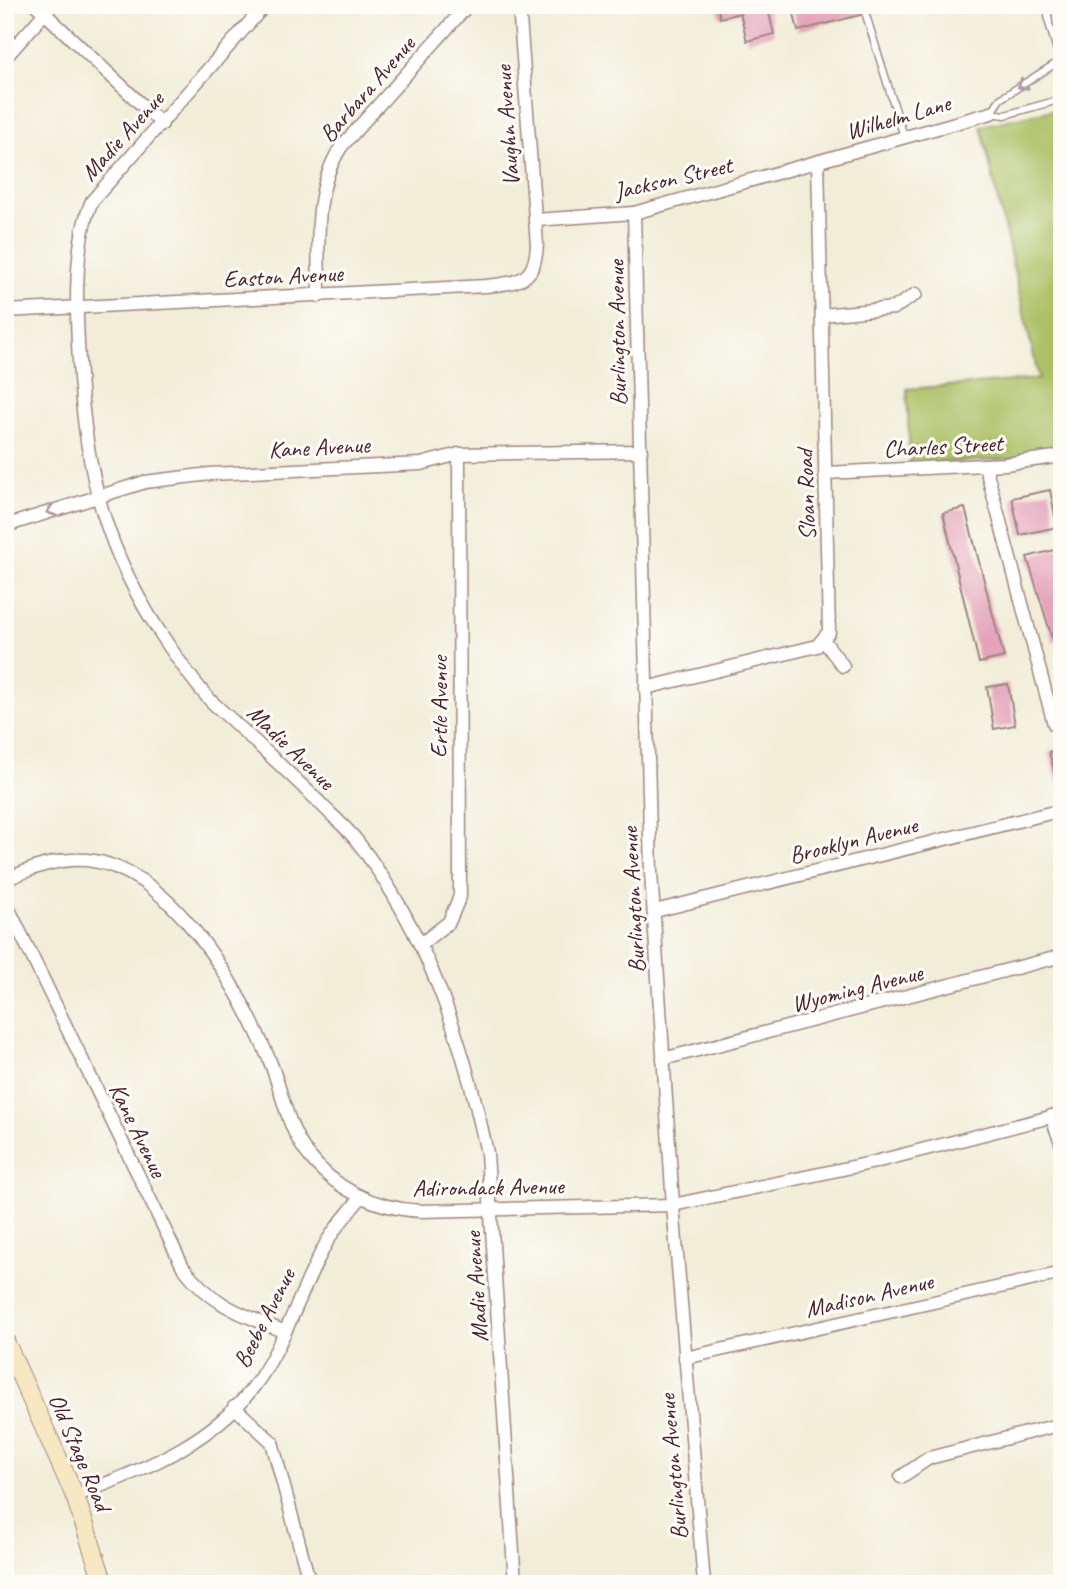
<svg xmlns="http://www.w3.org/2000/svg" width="1067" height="1589" viewBox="0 0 1067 1589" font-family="Caveat,sans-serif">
	<rect width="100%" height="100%" fill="#fdfcf7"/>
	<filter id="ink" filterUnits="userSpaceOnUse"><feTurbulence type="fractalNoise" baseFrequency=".0143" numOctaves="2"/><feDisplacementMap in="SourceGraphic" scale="14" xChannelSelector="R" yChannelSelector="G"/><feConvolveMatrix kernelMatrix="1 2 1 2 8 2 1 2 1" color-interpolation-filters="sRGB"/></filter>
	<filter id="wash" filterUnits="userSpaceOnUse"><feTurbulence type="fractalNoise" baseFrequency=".00686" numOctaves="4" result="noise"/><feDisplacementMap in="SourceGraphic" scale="28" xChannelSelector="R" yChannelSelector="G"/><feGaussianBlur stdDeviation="1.57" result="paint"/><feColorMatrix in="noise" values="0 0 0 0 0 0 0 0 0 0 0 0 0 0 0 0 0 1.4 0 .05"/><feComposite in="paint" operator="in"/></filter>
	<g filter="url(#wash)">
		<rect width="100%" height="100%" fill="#f1edd8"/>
		<polygon fill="#f1d0e4" points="5,460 15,512 5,515"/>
		<polygon fill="#acc166" stroke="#7b7048" stroke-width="2" points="1062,108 1062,452 1043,457 910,465 907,389 1039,379 981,126"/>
		<g id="blocks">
			<g fill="#e4a3ba">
				<polygon points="717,5 767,5 774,34 747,41 740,13 720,18"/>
				<polygon points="792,5 884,5 885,9 871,13 864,6 860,10 860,15 798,31"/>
				<polygon points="1050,490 1057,527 1020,535 1012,498"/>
				<polygon points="965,508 1004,657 979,663 943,513"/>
				<polygon points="1062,548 1062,639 1053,641 1027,557"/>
				<polygon points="1008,684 1015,725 994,729 987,687"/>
				<polygon points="1062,748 1062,786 1058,787 1049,752"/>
			</g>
		</g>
	</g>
	<g filter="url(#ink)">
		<use href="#blocks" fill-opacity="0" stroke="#9e8682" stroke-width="2"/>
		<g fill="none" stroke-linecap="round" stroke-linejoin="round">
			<defs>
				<g id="service">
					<polyline points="1047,5 1049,23 1060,61"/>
					<polyline points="865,12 904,137"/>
					<polyline points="1062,72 1058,62 1000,99 991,113 1005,115 1062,99"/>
				</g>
				<g id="minor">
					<polyline points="36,5 162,124"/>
					<path d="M265 5 92 201C73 242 76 316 79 361 85 472 105 554 169 646 182 665 196 686 212 702 248 735 284 768 319 802 331 815 346 827 357 841 428 934 463 1040 487 1153L515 1584"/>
					<polyline points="5,58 52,5"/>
					<polyline points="634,213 651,872 673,1205 704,1584"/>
					<polyline points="535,220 634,213 991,113"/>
					<path d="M319 296C319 244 312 192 341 147L468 5"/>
					<path d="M5 311 486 286C519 282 535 282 537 245L519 5"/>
					<polyline points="822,315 894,308 916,294"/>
					<polyline points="985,465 1054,724"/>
					<polyline points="826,473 1005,464 1062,456"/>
					<polyline points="5,526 145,482 210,474 421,464 459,454 641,451"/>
					<polyline points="824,641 843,666"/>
					<polyline points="646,688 817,646 829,632 818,162"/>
					<path d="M5 880C32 868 57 858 87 860 173 869 238 987 269 1059 282 1090 286 1124 306 1152 334 1189 374 1208 420 1211L673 1205 871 1163 1062 1114"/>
					<path d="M5 901 183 1267C212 1305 240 1314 283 1331"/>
					<polyline points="655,911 1062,810"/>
					<polyline points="421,944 449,922 460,896 459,454"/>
					<polyline points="663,1059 1062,956"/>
					<polyline points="1051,1116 1062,1145"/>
					<polyline points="685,1358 1062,1273"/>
					<polyline points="234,1407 272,1442 310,1584"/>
					<polyline points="901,1477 929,1458 1062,1424"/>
					<path d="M75 1496C143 1469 216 1443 260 1378 288 1335 303 1284 328 1240 337 1225 350 1211 361 1197"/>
				</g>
				<polyline id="secondary" points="5,1341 75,1496 104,1584"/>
			</defs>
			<use href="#service" stroke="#9e8682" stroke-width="9"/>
			<use href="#minor" stroke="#9e8682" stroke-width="15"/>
			<use href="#secondary" stroke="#9e8682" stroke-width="20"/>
			<use href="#service" stroke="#fff" stroke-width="6"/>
			<use href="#minor" stroke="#fff" stroke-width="12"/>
			<use href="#secondary" stroke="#f7e8c3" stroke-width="18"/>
		</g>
		<defs><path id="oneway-chevron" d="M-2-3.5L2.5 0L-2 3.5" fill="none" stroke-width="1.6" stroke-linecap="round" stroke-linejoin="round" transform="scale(1.75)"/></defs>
		<g stroke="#ae9aa0">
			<use href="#oneway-chevron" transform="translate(1022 85) rotate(147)"/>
			<use href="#oneway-chevron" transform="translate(51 511) rotate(162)"/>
		</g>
	</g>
	<g text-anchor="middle" stroke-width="6" stroke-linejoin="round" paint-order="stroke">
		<g font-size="24" fill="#4a1f2b" stroke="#fdfcf7">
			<text transform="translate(367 89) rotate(-49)" y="8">Barbara Avenue</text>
			<text transform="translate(898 117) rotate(-16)" y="8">Wilhelm Lane</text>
			<text transform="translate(507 126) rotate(-94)" y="8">Vaughn Avenue</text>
			<text transform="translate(122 136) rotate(-48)" y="8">Madie Avenue</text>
			<text transform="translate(673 178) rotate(-13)" y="8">Jackson Street</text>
			<text transform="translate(283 276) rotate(-3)" y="8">Easton Avenue</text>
			<text transform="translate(617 333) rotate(-91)" y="8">Burlington Avenue</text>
			<text transform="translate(943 446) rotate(-3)" y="8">Charles Street</text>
			<text transform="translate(319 447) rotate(-3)" y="8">Kane Avenue</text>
			<text transform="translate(806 495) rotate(-92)" y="8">Sloan Road</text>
			<text transform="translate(439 707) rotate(-90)" y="8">Ertle Avenue</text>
			<text transform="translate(291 747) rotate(44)" y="8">Madie Avenue</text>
			<text transform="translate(853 840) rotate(-14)" y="8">Brooklyn Avenue</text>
			<text transform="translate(633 900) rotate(-93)" y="8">Burlington Avenue</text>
			<text transform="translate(857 988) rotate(-14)" y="8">Wyoming Avenue</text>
			<text transform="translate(138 1130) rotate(64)" y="8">Kane Avenue</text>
			<text transform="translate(488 1187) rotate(-1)" y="8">Adirondack Avenue</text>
			<text transform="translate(476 1287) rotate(-94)" y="8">Madie Avenue</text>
			<text transform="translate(869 1295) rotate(-13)" y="8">Madison Avenue</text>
			<text transform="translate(264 1318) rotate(-63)" y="8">Beebe Avenue</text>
			<text transform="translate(80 1452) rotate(67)" y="8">Old Stage Road</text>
			<text transform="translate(673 1467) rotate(-95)" y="8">Burlington Avenue</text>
		</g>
	</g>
	<rect width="1067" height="1589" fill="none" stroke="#fdfcf7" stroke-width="28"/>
</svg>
